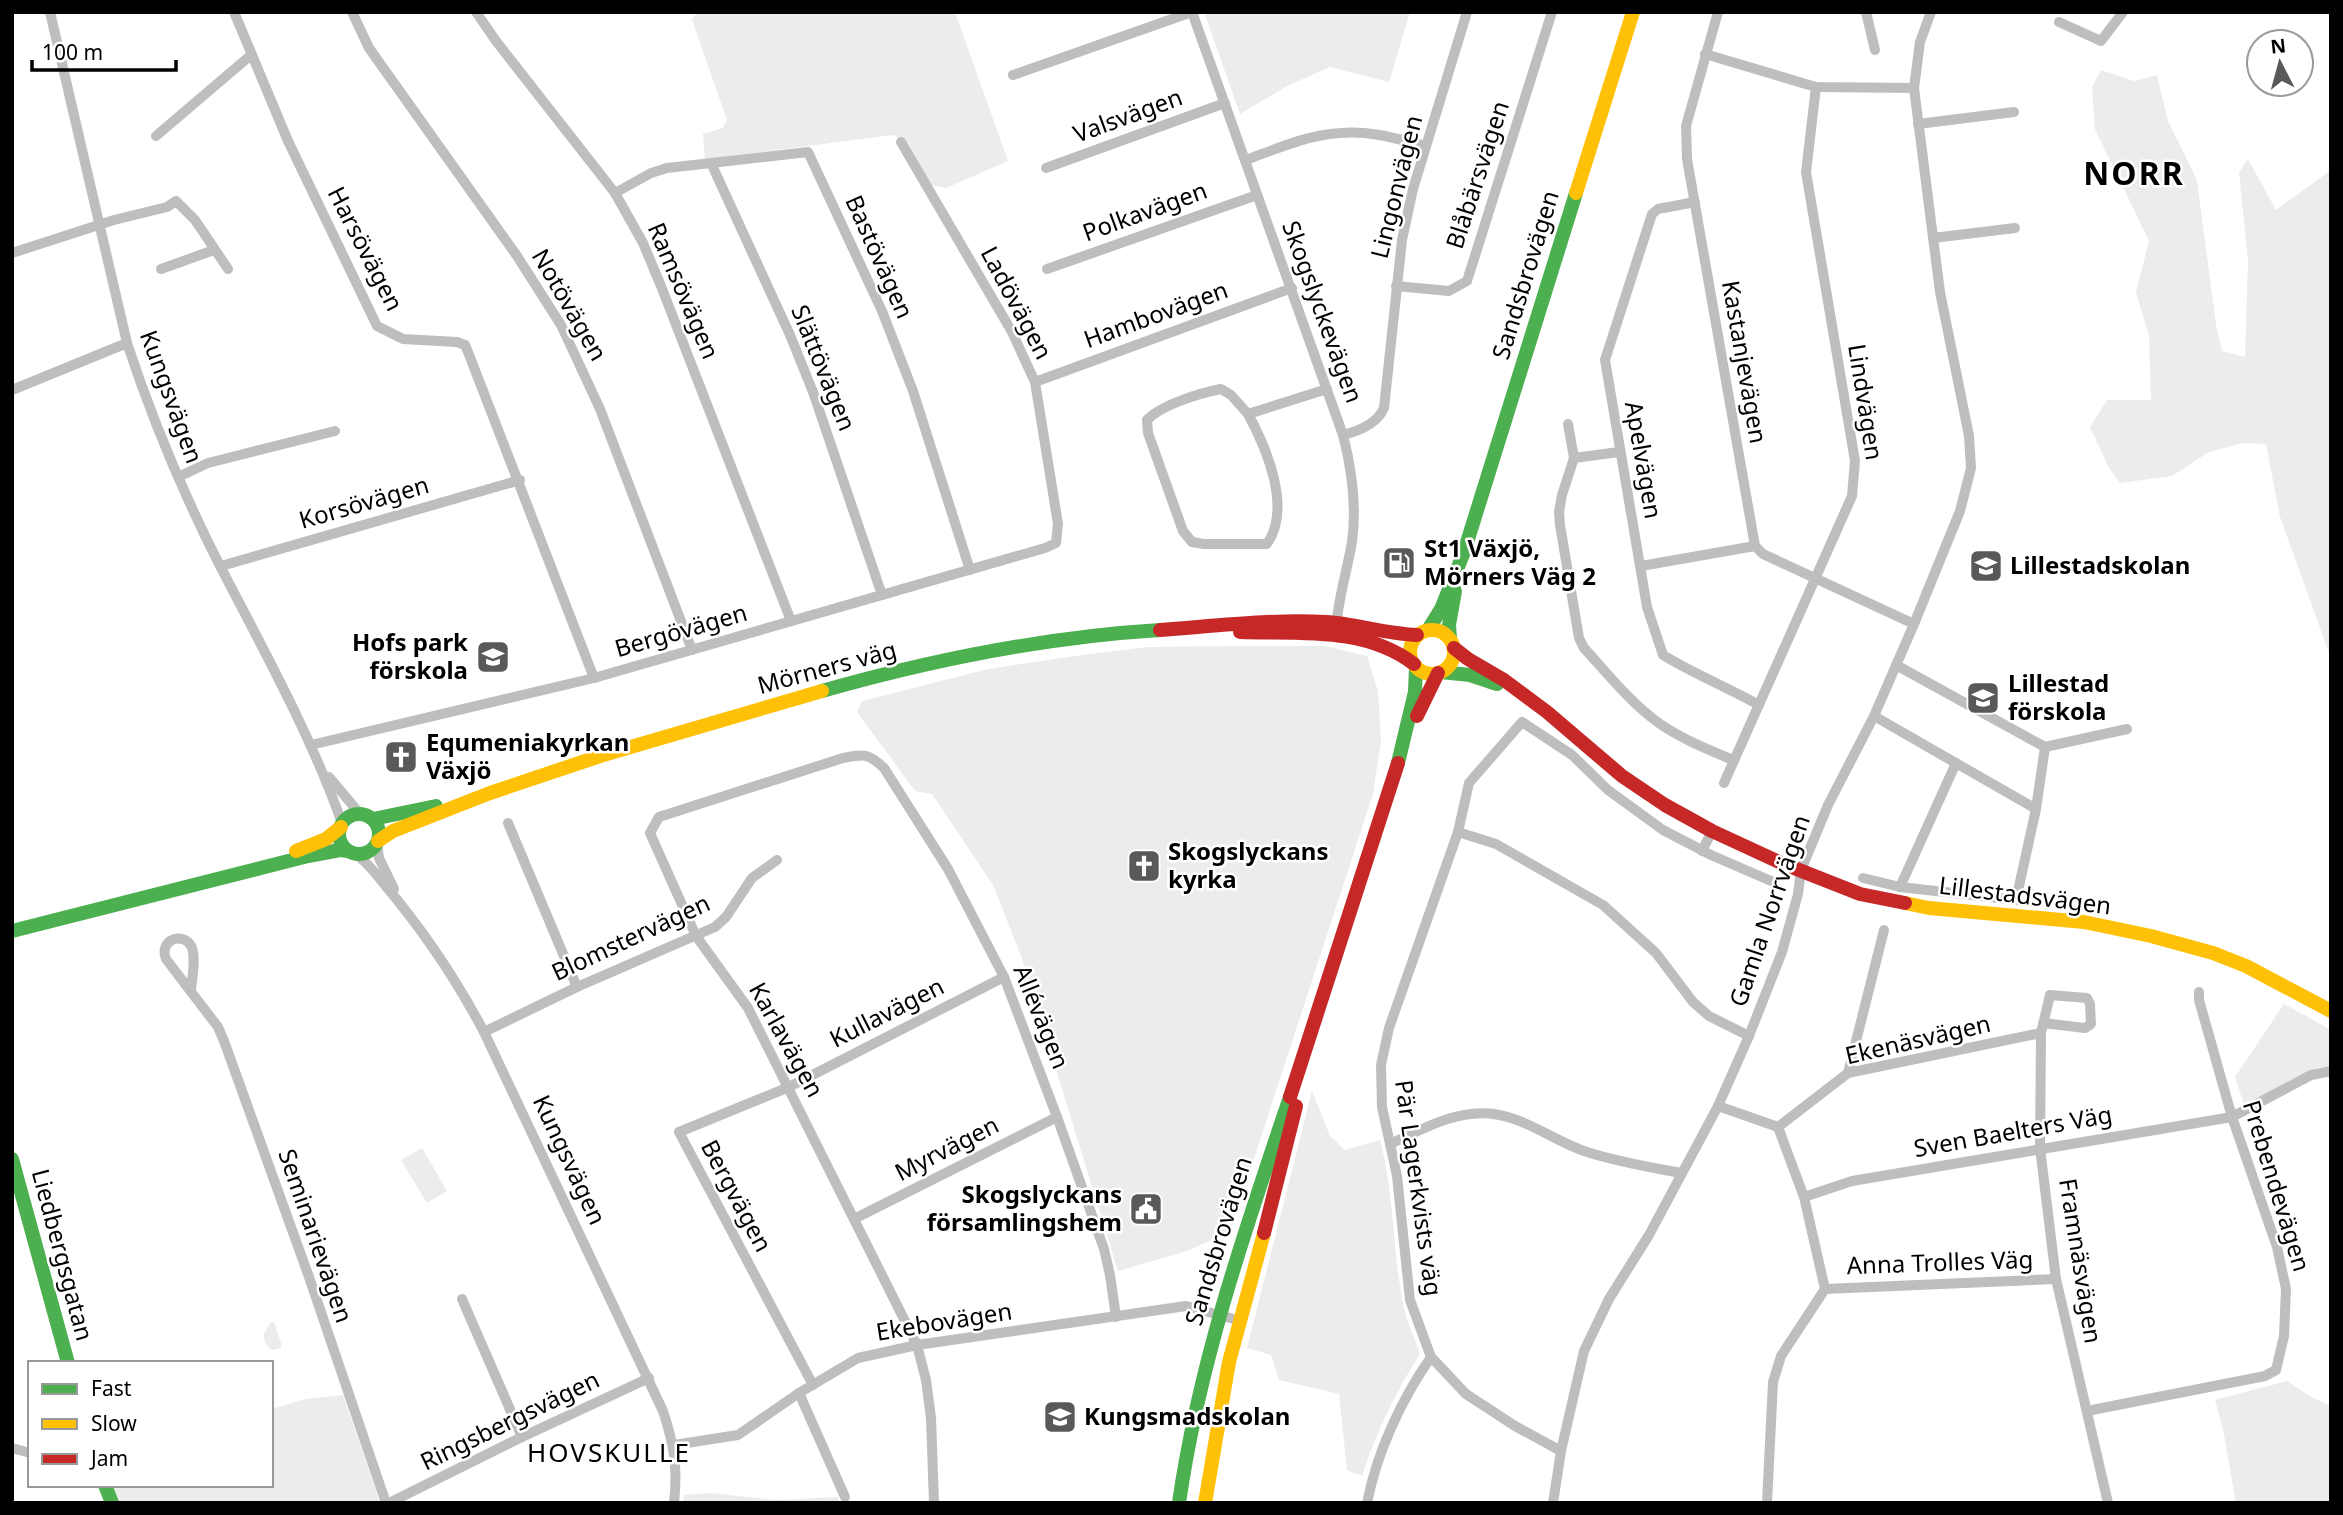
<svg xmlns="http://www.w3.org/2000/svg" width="2343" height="1515" viewBox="0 0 2343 1515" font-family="'Noto Sans',sans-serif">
	<rect width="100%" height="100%" fill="#fff"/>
	<g fill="#ececec">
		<polygon points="697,12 955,12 1008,161 946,188 931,185 908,143 893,135 705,159 703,134 723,128 727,120 692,20"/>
		<polygon points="1204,12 1410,12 1389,82 1330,67 1287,86 1240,114"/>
		<polygon points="2101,70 2134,81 2157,75 2168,121 2197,180 2216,325 2222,351 2245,357 2248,261 2239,172 2248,159 2276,210 2331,170 2331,658 2280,517 2266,444 2243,443 2209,452 2172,476 2120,483 2109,468 2090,427 2107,400 2151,400 2149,336 2136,292 2149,241 2095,129 2092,87"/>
		<polygon points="1236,646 1326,646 1367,656 1378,691 1381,741 1373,794 1230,1232 1187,1251 1118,1271 1021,956 993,885 932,794 915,791 857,712 862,701 988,669 1082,655 1148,647"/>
		<polygon points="2284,1004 2331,1030 2331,1066 2316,1068 2244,1105 2235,1077"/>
		<path d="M1312 1091 1330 1136 1345 1150 1380 1140C1395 1195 1392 1252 1404 1308 1407 1323 1415 1339 1420 1354 1396 1391 1376 1433 1362 1476L1347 1470 1339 1394 1279 1380 1271 1355 1247 1348Z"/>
		<polygon points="422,1148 447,1191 427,1203 401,1160"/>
		<polygon points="274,1322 281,1343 281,1348 272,1350 266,1344 263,1336 270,1323"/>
		<polygon points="2287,1381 2311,1397 2331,1406 2331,1503 2236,1503 2223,1429 2215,1400"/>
		<polygon points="343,1395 380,1503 112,1503 105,1485 271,1485 271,1409 306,1399"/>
		<polygon points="711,1493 776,1500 838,1497 838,1503 683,1503 684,1495"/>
	</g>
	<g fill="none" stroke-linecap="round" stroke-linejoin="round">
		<g stroke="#bebebe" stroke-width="10">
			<path d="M50 12 127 343C152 419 183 493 219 564 263 649 310 733 342 823"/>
			<polyline points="234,12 288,141 377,326 403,339 457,342 465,345 468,352 594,678"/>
			<polyline points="352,12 369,48 517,256 561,325 600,409 692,650"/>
			<polyline points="476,12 496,41 615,193 643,243 661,286 791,621"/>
			<path d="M1192 12 1343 435C1352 470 1357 506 1352 542 1347 571 1338 599 1336 628"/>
			<polyline points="1718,12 1686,126 1687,159 1755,546 1763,554 1914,624"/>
			<polyline points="1866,12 1875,50"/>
			<polyline points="2059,22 2101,41 2123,12"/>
			<polyline points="1705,54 1816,87 1914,88"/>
			<polyline points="1013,75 1192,12"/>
			<polyline points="1918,124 2014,112"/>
			<polyline points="156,136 251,55"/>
			<path d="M1246 160C1276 149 1307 135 1340 133 1369 130 1398 139 1426 146"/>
			<polyline points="711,163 790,335 813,392 882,595"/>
			<polyline points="1046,168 1225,103"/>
			<polyline points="615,193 651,173 667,168 808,152 882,311 913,391 970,570"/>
			<path d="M1695 202 1658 209 1652 214 1605 360 1647 607 1663 655C1694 674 1727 687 1759 705"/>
			<polyline points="1933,238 2015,228"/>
			<polyline points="12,253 114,220 167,207 176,201 195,220 228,269"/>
			<polyline points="161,269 214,250"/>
			<polyline points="1047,269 1257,195"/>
			<polyline points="1396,286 1449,291 1467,281 1552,12"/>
			<polyline points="1035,382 1292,288"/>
			<polyline points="12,390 127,343"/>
			<path d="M1248 414C1267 449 1292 508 1267 544H1204L1192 542 1183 531 1148 433 1147 420C1161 405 1200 393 1221 389L1231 395 1248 414 1327 389"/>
			<polyline points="1568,424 1574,458"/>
			<path d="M1343 435C1359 431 1377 424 1384 408L1402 240 1413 189 1467 12"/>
			<path d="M1619 452 1574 458 1562 495 1559 512 1560 525 1579 638 1584 648C1607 673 1629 701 1656 721 1679 738 1707 749 1733 760"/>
			<polyline points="178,477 208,463 335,431"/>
			<polyline points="221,566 520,480"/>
			<polyline points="1641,566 1755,546"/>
			<polyline points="1896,665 2045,747"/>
			<polyline points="1874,716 2036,809"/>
			<polyline points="311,745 594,678 1045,548 1056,543 1058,524 1035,382 1012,332 901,142"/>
			<polyline points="2045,747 2127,729"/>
			<polyline points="329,777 360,814"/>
			<polyline points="1724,783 1852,496 1855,461 1806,172 1816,87"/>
			<polyline points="508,823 577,987"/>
			<polyline points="1458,832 1496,844 1603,905 1656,953 1693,1002 1709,1016 1749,1036"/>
			<polyline points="377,844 379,858 394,889"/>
			<polyline points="1702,851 1712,831"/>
			<path d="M354 854C366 860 375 873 384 884 423 930 456 979 484 1032L663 1411C674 1445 678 1466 674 1503"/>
			<polyline points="1863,878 1900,887 2016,900 2036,809 2045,747"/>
			<polyline points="1900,887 1956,763"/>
			<path d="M191 990C192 978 196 960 192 948 186 931 158 938 166 959L218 1027 224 1041 309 1277 386 1503"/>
			<polyline points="2043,1023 2085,1028 2091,1024 2090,1004 2087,998 2050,995 2041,1033 2040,1148 2056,1279 2108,1503"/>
			<polyline points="484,1032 577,987 715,927 726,917 752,878 777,860"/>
			<polyline points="1848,1073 1884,930"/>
			<polyline points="1718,1106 1778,1127 1804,1197 1825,1289 1781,1356 1773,1382 1767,1503"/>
			<polyline points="1778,1127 1848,1073 2041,1033"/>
			<path d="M1390 1144C1417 1132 1442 1117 1471 1114 1516 1108 1547 1139 1587 1152 1618 1162 1649 1167 1681 1173"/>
			<polyline points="1804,1197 1852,1181 2232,1117 2311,1075 2331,1071"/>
			<polyline points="856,1218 1057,1117"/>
			<polyline points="1825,1289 2056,1279"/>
			<polyline points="462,1299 522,1437"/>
			<polyline points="813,1385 679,1132 789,1087 1004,977"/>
			<polyline points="799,1393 845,1497"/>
			<polyline points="2087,1411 2265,1376 2276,1370 2284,1336 2286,1289 2277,1247 2232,1117 2199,1000 2199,992"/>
			<polyline points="674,1445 738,1435 799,1393 858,1358 917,1345 1186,1306 1241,1321"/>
			<polyline points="12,1448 30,1453"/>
			<polyline points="1561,1451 1515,1426 1466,1394 1431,1357 1410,1300 1397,1176 1382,1107 1381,1065 1389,1028 1458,832 1469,783 1522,722 1572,755 1608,790 1663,830 1711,855 1771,881"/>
			<polyline points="389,1503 522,1437 649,1378"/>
			<path d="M934 1503 931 1418 926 1380 917 1345 748 1008 696 936 650 833 659 817 843 758C864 754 868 753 884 768L948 869 1004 977 1057 1117 1104 1249 1110 1275 1116 1317"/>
			<path d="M1367 1503C1377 1452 1401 1400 1431 1357"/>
			<polyline points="1553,1503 1561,1451 1584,1351 1609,1299 1649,1235 1718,1106 1749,1036 1782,952 1798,894 1801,870 1828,805 1874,716 1914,624 1960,511 1971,468 1969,436 1940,292 1914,88 1920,42 1931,12"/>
		</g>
		<g stroke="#4caf50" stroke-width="14">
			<polyline points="1428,630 1441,609 1464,552 1576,193"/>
			<polyline points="1450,638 1449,625 1455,591"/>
			<polyline points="1441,672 1470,675 1497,684"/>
			<path d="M822 691C931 660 1046 637 1160 630"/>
			<polyline points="1398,763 1415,692 1416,667"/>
			<circle cx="359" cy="834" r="20"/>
			<polyline points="373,819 436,806"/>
			<polyline points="12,931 308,856 340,850 348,851"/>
			<polyline points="12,1159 68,1363"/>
			<polyline points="105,1485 112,1503"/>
			<path d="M1179 1503C1199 1363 1245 1230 1290 1097"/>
		</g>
		<g stroke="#ffc107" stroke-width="14">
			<polyline points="1576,193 1633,12"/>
			<circle cx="1432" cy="652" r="22"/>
			<polyline points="378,841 393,831 490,793 600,756 822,691"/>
			<polyline points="296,851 326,839 341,827"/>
			<polyline points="1905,903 1929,908 2084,922 2151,936 2213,953 2246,966 2331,1011"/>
			<polyline points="1205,1503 1229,1362 1264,1233"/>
		</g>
		<g stroke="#c62828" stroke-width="14">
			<path d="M1160 630C1215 626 1271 619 1326 622 1357 624 1386 634 1417 635"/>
			<path d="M1240 632C1298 634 1365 626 1414 664"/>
			<polyline points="1454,648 1468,659 1504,680 1547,712 1622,776 1665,805 1712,831 1779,862 1860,894 1905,903"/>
			<polyline points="1417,716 1438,673"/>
			<polyline points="1290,1097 1398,763"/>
			<polyline points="1264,1233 1296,1106"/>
		</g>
	</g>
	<defs>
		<symbol id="fuel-square" viewBox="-11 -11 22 22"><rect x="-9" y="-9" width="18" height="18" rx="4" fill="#595959" stroke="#fff"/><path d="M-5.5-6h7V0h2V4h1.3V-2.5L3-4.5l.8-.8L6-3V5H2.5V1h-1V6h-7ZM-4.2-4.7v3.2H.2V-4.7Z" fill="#fff"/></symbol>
		<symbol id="school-square" viewBox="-11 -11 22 22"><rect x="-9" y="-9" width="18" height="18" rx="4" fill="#595959" stroke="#fff"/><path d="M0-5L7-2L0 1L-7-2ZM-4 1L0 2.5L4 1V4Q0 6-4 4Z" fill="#fff"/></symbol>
		<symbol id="church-square" viewBox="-11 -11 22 22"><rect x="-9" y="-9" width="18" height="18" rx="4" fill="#595959" stroke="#fff"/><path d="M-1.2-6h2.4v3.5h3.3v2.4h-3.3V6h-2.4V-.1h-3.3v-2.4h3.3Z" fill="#fff"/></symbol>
		<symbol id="civic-square" viewBox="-11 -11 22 22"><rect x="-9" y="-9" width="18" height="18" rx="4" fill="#595959" stroke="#fff"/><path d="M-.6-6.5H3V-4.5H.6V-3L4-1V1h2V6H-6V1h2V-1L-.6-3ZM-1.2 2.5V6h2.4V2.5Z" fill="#fff"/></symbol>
	</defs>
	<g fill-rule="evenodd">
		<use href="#fuel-square" x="1380" y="544" width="38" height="38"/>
		<use href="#school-square" x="1967" y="547" width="38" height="38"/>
		<use href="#school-square" x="474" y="638" width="38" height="38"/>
		<use href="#school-square" x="1964" y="679" width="38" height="38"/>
		<use href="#church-square" x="382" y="738" width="38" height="38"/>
		<use href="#church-square" x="1125" y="847" width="38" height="38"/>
		<use href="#civic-square" x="1127" y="1190" width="38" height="38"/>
		<use href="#school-square" x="1041" y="1398" width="38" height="38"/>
	</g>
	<g text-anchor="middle" stroke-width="5" stroke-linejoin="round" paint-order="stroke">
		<g font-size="24" fill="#000" stroke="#fff">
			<text transform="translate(1128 116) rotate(-20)" y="8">Valsvägen</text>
			<text transform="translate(1478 175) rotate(-72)" y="8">Blåbärsvägen</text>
			<text transform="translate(1397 187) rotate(-76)" y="8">Lingonvägen</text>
			<text transform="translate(1145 212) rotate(-20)" y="8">Polkavägen</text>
			<text transform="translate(365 249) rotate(63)" y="8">Harsövägen</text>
			<text transform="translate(879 257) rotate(66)" y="8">Bastövägen</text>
			<text transform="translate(1526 275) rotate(-73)" y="8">Sandsbrovägen</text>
			<text transform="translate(683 291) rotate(67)" y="8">Ramsövägen</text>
			<text transform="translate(1016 303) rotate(62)" y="8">Ladövägen</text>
			<text transform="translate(569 305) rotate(60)" y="8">Notövägen</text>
			<text transform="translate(1322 312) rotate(70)" y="8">Skogslyckevägen</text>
			<text transform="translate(1156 315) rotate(-20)" y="8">Hambovägen</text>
			<text transform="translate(1744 362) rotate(80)" y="8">Kastanjevägen</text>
			<text transform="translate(823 368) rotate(68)" y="8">Slättövägen</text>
			<text transform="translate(171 397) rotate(70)" y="8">Kungsvägen</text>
			<text transform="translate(1865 402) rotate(81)" y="8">Lindvägen</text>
			<text transform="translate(1643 460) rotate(80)" y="8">Apelvägen</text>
			<text transform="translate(364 503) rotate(-16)" y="8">Korsövägen</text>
			<text transform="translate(681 631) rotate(-16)" y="8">Bergövägen</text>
			<text transform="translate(827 668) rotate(-15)" y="8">Mörners väg</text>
			<text transform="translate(2025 896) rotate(7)" y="8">Lillestadsvägen</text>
			<text transform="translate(1770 911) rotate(-71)" y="8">Gamla Norrvägen</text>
			<text transform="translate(631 938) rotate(-25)" y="8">Blomstervägen</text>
			<text transform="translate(887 1013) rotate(-27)" y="8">Kullavägen</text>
			<text transform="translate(1041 1017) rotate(68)" y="8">Allévägen</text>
			<text transform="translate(786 1040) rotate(61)" y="8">Karlavägen</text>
			<text transform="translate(1918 1040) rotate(-13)" y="8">Ekenäsvägen</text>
			<text transform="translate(2013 1132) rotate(-10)" y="8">Sven Baelters Väg</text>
			<text transform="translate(947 1149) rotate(-27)" y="8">Myrvägen</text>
			<text transform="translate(569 1160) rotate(65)" y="8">Kungsvägen</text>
			<text transform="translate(2276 1186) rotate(73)" y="8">Prebendevägen</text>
			<text transform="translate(1418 1188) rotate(82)" y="8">Pär Lagerkvists väg</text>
			<text transform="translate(736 1196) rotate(62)" y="8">Bergvägen</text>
			<text transform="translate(315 1236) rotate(71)" y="8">Seminarievägen</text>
			<text transform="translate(1219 1241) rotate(-73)" y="8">Sandsbrovägen</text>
			<text transform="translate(62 1255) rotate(75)" y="8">Liedbergsgatan</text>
			<text transform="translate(2080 1261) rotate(81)" y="8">Framnäsvägen</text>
			<text transform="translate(1940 1263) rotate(-2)" y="8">Anna Trolles Väg</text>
			<text transform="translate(944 1322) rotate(-9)" y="8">Ekebovägen</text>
			<text transform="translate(510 1421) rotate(-26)" y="8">Ringsbergsvägen</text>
		</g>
		<g font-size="24" font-weight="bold" fill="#000" stroke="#fff" text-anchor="start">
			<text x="1424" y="557">St1 Växjö,<tspan x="1424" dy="28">Mörners Väg 2</tspan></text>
			<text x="2010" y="574">Lillestadskolan</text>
			<text x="468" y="651" text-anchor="end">Hofs park<tspan x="468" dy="28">förskola</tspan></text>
			<text x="2008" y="692">Lillestad<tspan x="2008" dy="28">förskola</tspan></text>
			<text x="426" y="751">Equmeniakyrkan<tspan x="426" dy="28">Växjö</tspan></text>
			<text x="1168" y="860">Skogslyckans<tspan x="1168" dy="28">kyrka</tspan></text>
			<text x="1122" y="1203" text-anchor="end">Skogslyckans<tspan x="1122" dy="28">församlingshem</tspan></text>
			<text x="1084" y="1425">Kungsmadskolan</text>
		</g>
		<g font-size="26" letter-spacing="2" fill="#000" stroke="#fff">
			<text x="609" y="1462">HOVSKULLE</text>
		</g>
		<g font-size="32" font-weight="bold" letter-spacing="2" fill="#000" stroke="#fff">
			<text x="2134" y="185">NORR</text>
		</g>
	</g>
	<rect width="2343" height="1515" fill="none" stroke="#000000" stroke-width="28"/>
	<rect x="28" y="1361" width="245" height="126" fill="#ffffff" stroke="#999999" stroke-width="2"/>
	<rect x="42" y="1384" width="35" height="10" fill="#4caf50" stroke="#999999" stroke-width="2"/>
	<text x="91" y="1396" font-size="21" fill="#000000">Fast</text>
	<rect x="42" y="1419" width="35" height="10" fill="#ffc107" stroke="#999999" stroke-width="2"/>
	<text x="91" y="1431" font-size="21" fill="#000000">Slow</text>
	<rect x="42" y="1454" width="35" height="10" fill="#c62828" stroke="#999999" stroke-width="2"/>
	<text x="91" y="1466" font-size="21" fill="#000000">Jam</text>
	<g transform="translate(2280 63) rotate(354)"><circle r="33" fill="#ffffff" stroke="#999999" stroke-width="2"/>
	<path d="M0-5L12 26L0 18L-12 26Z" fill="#595959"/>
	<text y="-10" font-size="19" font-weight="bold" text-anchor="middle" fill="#000000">N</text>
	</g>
	<path d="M32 60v10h144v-10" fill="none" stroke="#000000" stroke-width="3.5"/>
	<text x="42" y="60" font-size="21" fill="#000000" stroke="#ffffff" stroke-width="5" paint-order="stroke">100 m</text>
</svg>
